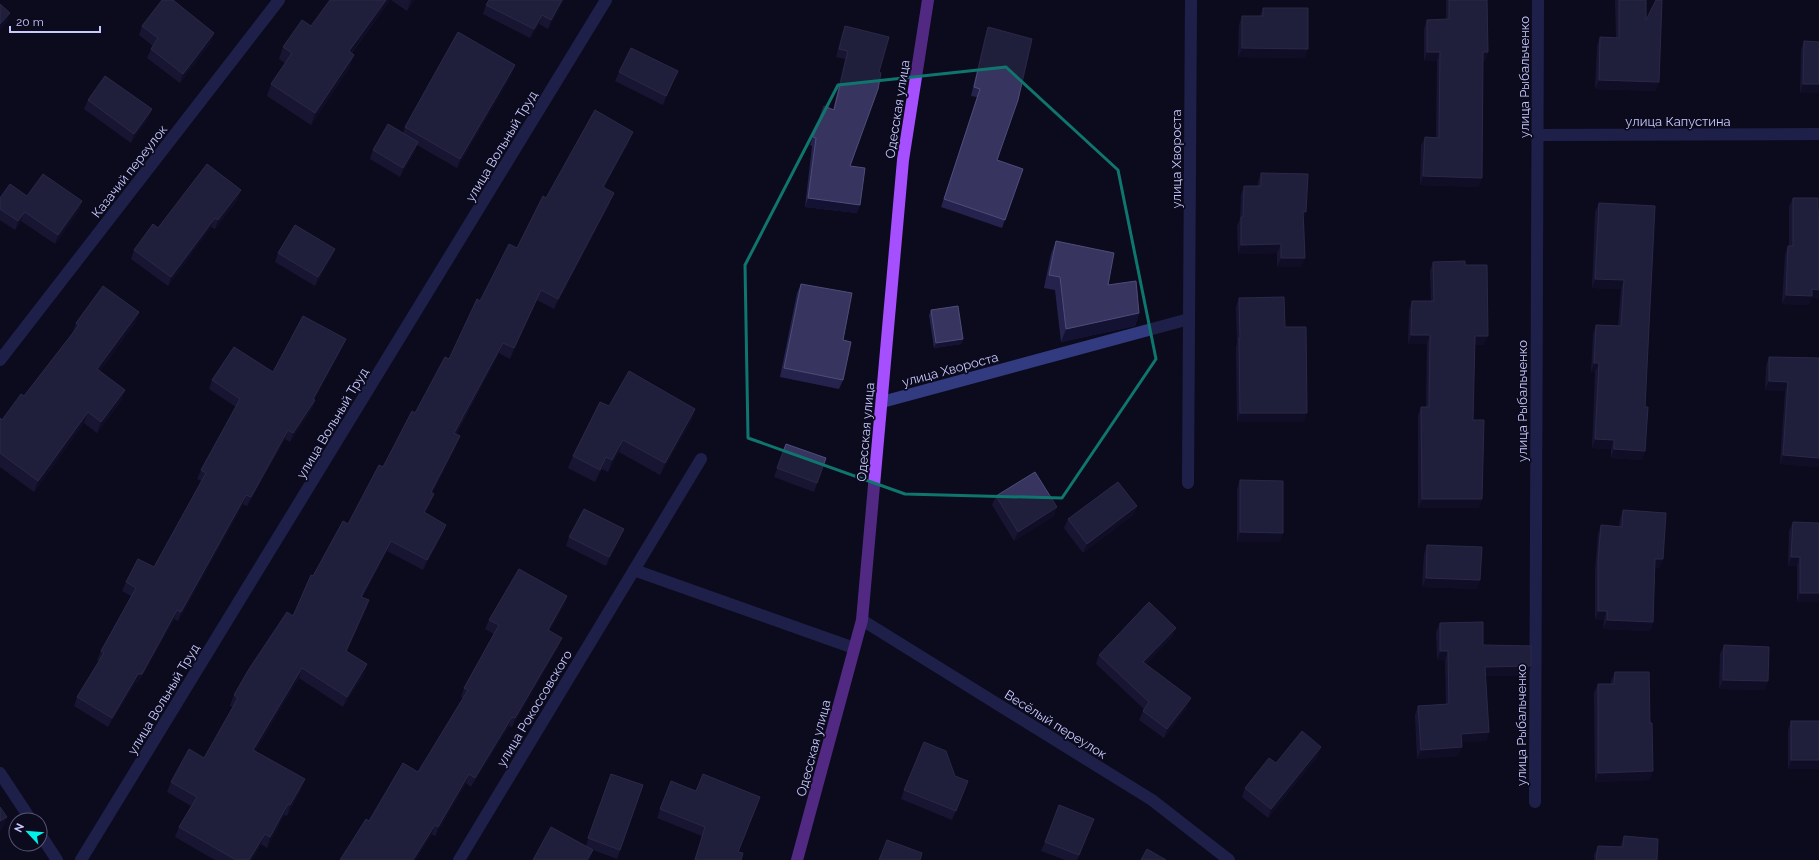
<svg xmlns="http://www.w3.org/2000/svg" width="1819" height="860" viewBox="0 0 1819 860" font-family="Raleway,sans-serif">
	<rect width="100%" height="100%" fill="#0c0b1e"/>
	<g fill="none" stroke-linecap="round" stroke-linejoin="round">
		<g stroke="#333b80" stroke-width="12">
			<polyline points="1537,135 1819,134"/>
			<polyline points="0,360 279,0"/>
			<polyline points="882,402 1189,319"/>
			<polyline points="1188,483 1191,0"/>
			<polyline points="634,570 854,648"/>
			<polyline points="862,620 1152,800 1229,860"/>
			<polyline points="0,773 31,820"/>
			<polyline points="1535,802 1538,0"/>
			<polyline points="40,834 57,860"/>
			<polyline points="81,860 606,0"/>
			<polyline points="459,860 701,459"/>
		</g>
		<polyline stroke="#a54fff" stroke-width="12" points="797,860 862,620 903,160 928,0"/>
	</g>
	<g fill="#25234d">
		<polygon points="330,0 390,0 352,53 350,67 311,125 267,96 271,84 285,63 279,59 283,47 311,26"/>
		<polygon points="391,0 415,0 407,11"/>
		<polygon points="564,0 548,29 539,24 530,38 483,14 486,5"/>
		<polygon points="1446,0 1487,0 1488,52 1485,61 1483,61 1479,187 1420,185 1421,146 1425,137 1436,138 1437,61 1424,61 1424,29 1427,20 1446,19"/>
		<polygon points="1615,0 1646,0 1646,20 1659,82 1655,91 1595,89 1597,46 1600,37 1616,38"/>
		<polygon points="1263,8 1305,58 1238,57 1239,25 1242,16 1260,16"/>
		<polygon points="142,26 211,42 180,83 147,58 151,49 153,46 139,35"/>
		<polygon points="845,26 889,37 850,166 857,213 805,207 812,146 810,145 824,106 833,110 845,59 836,57 842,34"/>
		<polygon points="988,27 997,160 1023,169 1002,228 941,207 977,97 971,96 985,36"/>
		<polygon points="1804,41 1819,42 1819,93 1800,93 1801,50"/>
		<polygon points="619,72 674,80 663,105 615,81"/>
		<polygon points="512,74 457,168 417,145 415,151 400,177 370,159 373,150 403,133 405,127"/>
		<polygon points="88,100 152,109 148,118 131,143 84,109"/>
		<polygon points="629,142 604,187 610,203 554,309 537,300 510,359 499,353 456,434 456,446 432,493 430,504 425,513 446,525 442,535 423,570 387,551 362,598 369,600 365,611 347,651 364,675 343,707 299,678 255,751 301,789 287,816 284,815 267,848 261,844 252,860 215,860 175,837 179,827 191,806 167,792 171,782 204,758 233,707 230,706 234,695 293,616 313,576 348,524 415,413 449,359 480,301 517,248 546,198"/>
		<polygon points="1261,173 1304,218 1305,258 1301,267 1277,267 1277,253 1238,254 1237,226 1240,219 1241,195 1244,186 1258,186 1258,182"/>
		<polygon points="27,196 82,201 79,210 55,244 21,221 15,230 0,220 0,198"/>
		<polygon points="1793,198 1811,298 1809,305 1782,304 1785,255 1788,246 1789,246 1789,207"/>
		<polygon points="238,199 215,229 211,227 168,286 131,259 134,250 158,228"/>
		<polygon points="1599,203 1655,206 1645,407 1645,451 1642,460 1611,458 1611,449 1592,448 1595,372 1591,372 1593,334 1596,325 1618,326 1621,289 1592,288 1595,212"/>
		<polygon points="1056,241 1108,285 1139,313 1135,326 1061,342 1055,290 1044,288 1051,254"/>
		<polygon points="335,249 331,258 315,286 275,262 278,253"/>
		<polygon points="1433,262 1465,265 1484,345 1474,345 1473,420 1479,508 1418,508 1418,416 1421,407 1426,407 1427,344 1408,344 1409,310 1412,301 1431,301 1430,271"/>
		<polygon points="801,284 843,340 843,380 839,389 780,377 797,293"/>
		<polygon points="1239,298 1285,327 1304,422 1237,422 1236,347 1237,343 1236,307"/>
		<polygon points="931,310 963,339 961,344 934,348 929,315"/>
		<polygon points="76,323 135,323 100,371 125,390 121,401 97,433 84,423 34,492 0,467 0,418 2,420 24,396 72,334"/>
		<polygon points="346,339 342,348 314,400 315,400 312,409 290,442 285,439 247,506 243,504 178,621 174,619 138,683 135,683 108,727 74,706 77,697 99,661 97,660 101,651 131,596 122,591 126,582 154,567 202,481 197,479 201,470 236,407 209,389 212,380 273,372"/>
		<polygon points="1769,357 1819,358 1819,467 1780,464 1785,391 1765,390 1766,366"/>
		<polygon points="609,406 695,409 691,421 660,475 619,452 608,472 602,469 595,482 568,468 573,456"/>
		<polygon points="786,444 826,458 814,492 774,477"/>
		<polygon points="1240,480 1280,542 1237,542 1237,489"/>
		<polygon points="996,496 1054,516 1014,541 992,505"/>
		<polygon points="1137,506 1133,515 1083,553 1064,528 1068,519"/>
		<polygon points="1623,510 1663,559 1659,568 1655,568 1653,622 1650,631 1603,629 1604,620 1595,620 1595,570 1598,534 1601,525 1619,527 1620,519"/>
		<polygon points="1793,522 1819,602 1797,602 1797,566 1788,566 1789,531"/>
		<polygon points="569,537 620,538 606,566 566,546"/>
		<polygon points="1427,545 1477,589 1422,587 1424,554"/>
		<polygon points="567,596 564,605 549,631 558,647 512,727 509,726 471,787 466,783 435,836 432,834 415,860 340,860 369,821 418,772 463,698 461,697 464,688 494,634 485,629 489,620"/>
		<polygon points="1440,623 1483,645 1528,675 1485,676 1489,732 1486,741 1461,742 1458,756 1417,759 1415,715 1418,706 1446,704 1445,660 1437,660 1436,632"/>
		<polygon points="1176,628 1172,637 1146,664 1187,707 1164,738 1139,720 1144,709 1096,664 1099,655"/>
		<polygon points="1724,645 1765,690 1719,689 1720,654"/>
		<polygon points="1615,672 1650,780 1595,782 1594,693 1598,684 1611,684 1611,681"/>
		<polygon points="1791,721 1819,721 1788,769 1788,730"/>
		<polygon points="1318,756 1268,818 1242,797 1245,788 1276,763"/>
		<polygon points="611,774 643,785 617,859 593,850 589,860 533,860 586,846"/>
		<polygon points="955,776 968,781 952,820 901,799 904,790"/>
		<polygon points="696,791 757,806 738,852 741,860 694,860 702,836 657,818 660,809"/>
		<polygon points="1094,819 1077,860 1065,860 1041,851 1045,842"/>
		<polygon points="1624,836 1657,860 1594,860 1594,855 1598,846 1620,847"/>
	</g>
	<g fill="#141232">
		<polygon points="386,0 390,0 344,63 349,51"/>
		<polygon points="411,0 415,0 407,11"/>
		<polygon points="562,0 564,0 548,29 551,20"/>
		<polygon points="10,13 7,22 0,30 0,24"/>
		<polygon points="542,15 539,24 530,38 534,29"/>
		<polygon points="214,33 211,42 180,83 183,74"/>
		<polygon points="1242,48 1308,49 1305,58 1238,57"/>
		<polygon points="1427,52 1440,52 1437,61 1424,61"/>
		<polygon points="1483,52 1488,52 1485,61 1480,61"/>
		<polygon points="354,55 350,67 311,125 315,113"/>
		<polygon points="515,65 512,74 457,168 460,159"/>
		<polygon points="678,71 674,80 663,105 666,96"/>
		<polygon points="1599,80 1659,82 1655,91 1595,89"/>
		<polygon points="1803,84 1819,84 1819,93 1800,93"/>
		<polygon points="152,109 148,118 131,143 134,134"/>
		<polygon points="633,132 629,142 599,197 603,187"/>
		<polygon points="418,142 415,151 400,177 403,168"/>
		<polygon points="1423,176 1482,178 1479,187 1420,185"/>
		<polygon points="241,190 238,199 215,229 218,220"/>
		<polygon points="614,193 610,203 554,309 558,299"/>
		<polygon points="808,198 860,205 857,213 805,207"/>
		<polygon points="82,201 79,210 55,244 58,235"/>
		<polygon points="1303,211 1306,212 1303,221"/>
		<polygon points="25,212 21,221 15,230 18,221"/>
		<polygon points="215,218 211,227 168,286 171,277"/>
		<polygon points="1281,244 1277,253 1238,254 1241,245"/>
		<polygon points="335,249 331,258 315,286 318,277"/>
		<polygon points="1281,258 1305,258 1301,267 1277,267"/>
		<polygon points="1595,279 1624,280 1621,289 1592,288"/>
		<polygon points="1812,289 1819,290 1819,299 1811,298 1809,305 1782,304 1786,295"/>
		<polygon points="541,290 537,300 510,359 514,348"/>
		<polygon points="139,312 135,323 94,380 97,369"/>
		<polygon points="1139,313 1135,326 1061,342 1066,329"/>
		<polygon points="1411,335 1430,335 1427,344 1408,344"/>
		<polygon points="1475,336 1488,336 1484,345 1471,345"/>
		<polygon points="346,339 342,348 310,407 315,400 312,409 290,442 293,433 313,399"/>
		<polygon points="963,339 961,344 934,348 936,343"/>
		<polygon points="503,343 499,353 450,443 454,433"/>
		<polygon points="1594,363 1599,363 1595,372 1591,372"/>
		<polygon points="1769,381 1788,382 1785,391 1765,390"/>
		<polygon points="125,390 121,401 97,433 101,422"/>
		<polygon points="695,409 691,421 660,475 665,463"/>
		<polygon points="88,412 84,423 34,492 38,481"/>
		<polygon points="1240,413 1307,413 1304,422 1237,422"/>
		<polygon points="288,430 285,439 247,506 251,497"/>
		<polygon points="460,436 456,446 427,502 431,492"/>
		<polygon points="1595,439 1614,440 1611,449 1592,448"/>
		<polygon points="623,440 619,452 608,472 612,460"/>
		<polygon points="1614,449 1645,451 1642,460 1611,458"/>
		<polygon points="1783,455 1819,458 1819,467 1780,464"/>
		<polygon points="606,457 602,469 595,482 600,470"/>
		<polygon points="434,494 430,504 420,523 424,512"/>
		<polygon points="246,495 243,504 178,621 181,612"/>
		<polygon points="1422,499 1482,499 1479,508 1418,508"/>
		<polygon points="1137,506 1133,515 1083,553 1087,544"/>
		<polygon points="1057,507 1054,516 1014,541 1018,532"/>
		<polygon points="446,525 442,535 423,570 427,560"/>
		<polygon points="624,529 620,538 606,566 609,557"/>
		<polygon points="1240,532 1283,533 1280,542 1237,542"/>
		<polygon points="391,541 387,551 357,607 361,597"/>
		<polygon points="1791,557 1800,557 1797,566 1788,566"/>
		<polygon points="1655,559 1663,559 1659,568 1652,568"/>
		<polygon points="1426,578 1480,580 1477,589 1422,587"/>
		<polygon points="1800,593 1819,593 1819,602 1797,602"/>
		<polygon points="567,596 564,605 544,639 548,630"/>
		<polygon points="369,600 365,611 343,661 346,651"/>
		<polygon points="177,610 174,619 138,683 135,683 108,727 112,718 138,674"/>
		<polygon points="1598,611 1607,611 1604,620 1595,620"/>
		<polygon points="1607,620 1653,622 1650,631 1603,629"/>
		<polygon points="1176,628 1172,637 1140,671 1143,662"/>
		<polygon points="562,638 558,647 512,727 515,718"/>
		<polygon points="1440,651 1448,651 1445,660 1437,660"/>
		<polygon points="367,664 364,675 343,707 347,697"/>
		<polygon points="1531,666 1528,675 1481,676 1485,667"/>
		<polygon points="302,668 299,678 250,761 253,750"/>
		<polygon points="1723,680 1768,681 1765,690 1719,689"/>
		<polygon points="1191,698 1187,707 1164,738 1167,729"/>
		<polygon points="512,717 509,726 471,787 475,778"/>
		<polygon points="1489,732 1486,741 1458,743 1461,734"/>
		<polygon points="1321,747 1318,756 1268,818 1271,809"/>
		<polygon points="1462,747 1458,756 1417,759 1421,750"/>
		<polygon points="1791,760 1819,760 1819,769 1788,769"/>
		<polygon points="1653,771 1650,780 1595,782 1598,773"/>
		<polygon points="469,774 466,783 435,836 438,827"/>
		<polygon points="305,779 301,789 287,816 290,805"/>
		<polygon points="760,797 757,806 735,860 738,852"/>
		<polygon points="288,804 284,815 267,848 270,837"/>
		<polygon points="7,817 2,830 0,831 0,821"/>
		<polygon points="435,825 432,834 415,860 413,860"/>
		<polygon points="265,834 261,844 252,860 249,860"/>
		<polygon points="593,850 589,860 587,860"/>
	</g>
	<g fill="#373560" stroke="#4e4c79">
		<polygon points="162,0 173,0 214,33 183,74 151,49 158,38 142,26"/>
		<polygon points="330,0 386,0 349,51 354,55 315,113 271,84 292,53 283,47 302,20 311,26"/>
		<polygon points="489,0 562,0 551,20 542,15 534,29 486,5"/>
		<polygon points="1449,0 1487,0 1488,52 1483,52 1482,178 1423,176 1425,137 1439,138 1440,52 1427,52 1427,20 1449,19"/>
		<polygon points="1619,0 1646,0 1646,20 1656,0 1662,0 1659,82 1599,80 1600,37 1619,38"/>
		<polygon points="0,4 10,13 0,24"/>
		<polygon points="1263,8 1308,8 1308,49 1242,48 1242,16 1263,16"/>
		<polygon points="845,26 889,37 879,72 881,73 878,89 850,166 865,168 860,205 808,198 816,138 813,137 824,106 834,110 848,51 839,49"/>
		<polygon points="988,27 1032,39 1018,100 997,160 1023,169 1005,220 944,199 980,89 974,87"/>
		<polygon points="458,32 515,65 460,159 405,127"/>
		<polygon points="1804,41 1819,42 1819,84 1803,84"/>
		<polygon points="631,48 678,71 666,96 619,72"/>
		<polygon points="105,76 152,109 134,134 88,100"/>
		<polygon points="595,110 633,132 603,187 614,193 558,299 541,290 514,348 503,343 454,433 460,436 431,492 434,494 424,512 446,525 427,560 391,541 361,597 369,600 346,651 367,664 347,697 302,668 253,750 305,779 290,805 288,804 270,837 265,834 249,860 236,860 179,827 197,797 171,782 189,749 204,758 238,698 234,695 249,669 287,612 293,616 311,575 313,576 343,521 348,524 379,465 383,467 412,411 415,413 445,357 449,359 477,299 480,301 509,244 517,248 543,196 546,198"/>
		<polygon points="388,124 418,142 403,168 373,150"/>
		<polygon points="207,164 241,190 218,220 215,218 171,277 134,250 153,224 158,228"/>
		<polygon points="1261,173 1308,174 1306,212 1303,211 1305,258 1281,258 1281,244 1241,245 1241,217 1243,217 1244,186 1261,186"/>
		<polygon points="43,174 82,201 58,235 25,212 18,221 0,209 0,198 10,184 27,196"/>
		<polygon points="1793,198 1818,198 1818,210 1819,210 1819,290 1812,289 1812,296 1786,295 1788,246 1793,246"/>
		<polygon points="1599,203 1655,206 1645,407 1648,407 1645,451 1614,449 1614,440 1595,439 1599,363 1594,363 1596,325 1621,326 1624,280 1595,279"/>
		<polygon points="295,225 335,249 318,277 278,253"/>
		<polygon points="1056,241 1114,253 1108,285 1136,281 1139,313 1066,329 1060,277 1049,275"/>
		<polygon points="1465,261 1465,265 1487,265 1488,336 1475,336 1473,420 1484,420 1482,499 1422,499 1421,407 1429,407 1430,335 1411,335 1412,301 1434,301 1433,262"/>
		<polygon points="801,284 852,293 843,340 851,342 843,380 784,368"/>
		<polygon points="103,286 139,312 97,369 125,390 101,422 88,412 38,481 0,453 0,418 2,420 21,394 24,396 79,325 76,323"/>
		<polygon points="1284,297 1285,327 1306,327 1307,413 1240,413 1239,338 1240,338 1239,298"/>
		<polygon points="958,306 963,339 936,343 931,310"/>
		<polygon points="303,316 346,339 313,399 315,400 293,433 288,430 251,497 246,495 181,612 177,610 142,674 138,674 112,718 77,697 104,653 101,651 136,588 126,582 138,559 154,567 206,473 201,470 240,399 212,380 234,347 273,372"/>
		<polygon points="1769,357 1819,358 1819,458 1783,455 1788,382 1769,381"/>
		<polygon points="629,371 695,409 665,463 623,440 612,460 606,457 600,470 573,456 600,402 609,406"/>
		<polygon points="786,444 826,458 817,483 777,468"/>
		<polygon points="1035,472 1057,507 1018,532 996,496"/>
		<polygon points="1240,480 1283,481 1283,533 1240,532"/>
		<polygon points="1118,482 1137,506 1087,544 1068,519"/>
		<polygon points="584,509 624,529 609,557 569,537"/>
		<polygon points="1623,510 1666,513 1663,559 1655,559 1653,622 1607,620 1607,611 1598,611 1598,561 1601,525 1622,527"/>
		<polygon points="1793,522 1819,523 1819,593 1800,593 1800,557 1791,557"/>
		<polygon points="1427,545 1482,547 1480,580 1426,578"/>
		<polygon points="519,569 567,596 548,630 562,638 515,718 512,717 475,778 469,774 438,827 435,825 413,860 340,860 366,819 369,821 403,763 418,772 468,690 464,688 499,625 489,620"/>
		<polygon points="1149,602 1176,628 1143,662 1191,698 1167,729 1143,711 1149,702 1099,655"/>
		<polygon points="1483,622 1483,645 1531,646 1531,666 1485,667 1489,732 1461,734 1462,747 1421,750 1418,706 1449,704 1448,651 1440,651 1440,623"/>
		<polygon points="1724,645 1769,647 1768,681 1723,680"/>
		<polygon points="1615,672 1649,672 1650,723 1652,723 1653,771 1598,773 1598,684 1614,684"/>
		<rect x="1791" y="721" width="28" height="39"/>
		<polygon points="1302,731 1321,747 1271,809 1245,788 1269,758 1276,763"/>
		<polygon points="924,742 946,751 955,776 968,781 956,811 904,790"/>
		<polygon points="611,774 643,785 620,850 588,838"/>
		<polygon points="703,774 760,797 738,852 743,853 741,860 695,860 705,827 660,809 671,781 696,791"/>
		<polygon points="1059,805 1094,819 1079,855 1045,842"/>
		<polygon points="0,807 7,817 0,821"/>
		<polygon points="551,827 593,850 587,860 533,860"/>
		<polygon points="1624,836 1658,839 1657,860 1596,860 1598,846 1623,847"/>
		<polygon points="887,840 922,853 920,860 879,860"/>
		<polygon points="1147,849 1166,860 1141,860"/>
	</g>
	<path d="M0 0H1819V860H0ZM1006 67 1118 170 1156 359 1062 498 905 494 748 438 745 265 838 85Z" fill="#0c0b1e" fill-opacity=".55" fill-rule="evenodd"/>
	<path fill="none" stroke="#0f766e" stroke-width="3" stroke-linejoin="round" d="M1006 67 1118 170 1156 359 1062 498 905 494 748 438 745 265 838 85Z"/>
	<g text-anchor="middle" stroke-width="3.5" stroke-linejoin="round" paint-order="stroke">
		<g font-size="13" fill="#c8caff" stroke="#0c0b1e">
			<text transform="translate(1524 77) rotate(-90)" y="5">улица Рыбальченко</text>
			<text transform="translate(897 109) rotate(-81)" y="5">Одесская улица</text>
			<text x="1678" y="126">улица Капустина</text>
			<text transform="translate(501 146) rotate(-59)" y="5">улица Вольный Труд</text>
			<text transform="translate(1176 159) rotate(-90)" y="5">улица Хвороста</text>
			<text transform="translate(129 171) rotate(-52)" y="5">Казачий переулок</text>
			<text transform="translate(950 369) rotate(-15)" y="5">улица Хвороста</text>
			<text transform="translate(1522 401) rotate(-90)" y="5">улица Рыбальченко</text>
			<text transform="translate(332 423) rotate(-59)" y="5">улица Вольный Труд</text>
			<text transform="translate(865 432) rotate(-85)" y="5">Одесская улица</text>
			<text transform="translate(163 699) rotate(-59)" y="5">улица Вольный Труд</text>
			<text transform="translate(534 708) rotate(-59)" y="5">улица Рокоссовского</text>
			<text transform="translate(1056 724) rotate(32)" y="5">Весёлый переулок</text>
			<text transform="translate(1521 725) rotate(-90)" y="5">улица Рыбальченко</text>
			<text transform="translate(813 748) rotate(-75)" y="5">Одесская улица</text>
		</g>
	</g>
	<g transform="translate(28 832) rotate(296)"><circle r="19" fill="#0c0b1e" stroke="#575778"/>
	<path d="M0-3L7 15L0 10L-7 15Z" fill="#00f3e9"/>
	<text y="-6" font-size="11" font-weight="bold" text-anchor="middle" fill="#c8caff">N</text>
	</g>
	<path d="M10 26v6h90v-6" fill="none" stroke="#c8caff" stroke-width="2"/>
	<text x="16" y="26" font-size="12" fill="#c8caff" stroke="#0c0b1e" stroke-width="3" paint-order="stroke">20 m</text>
</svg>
